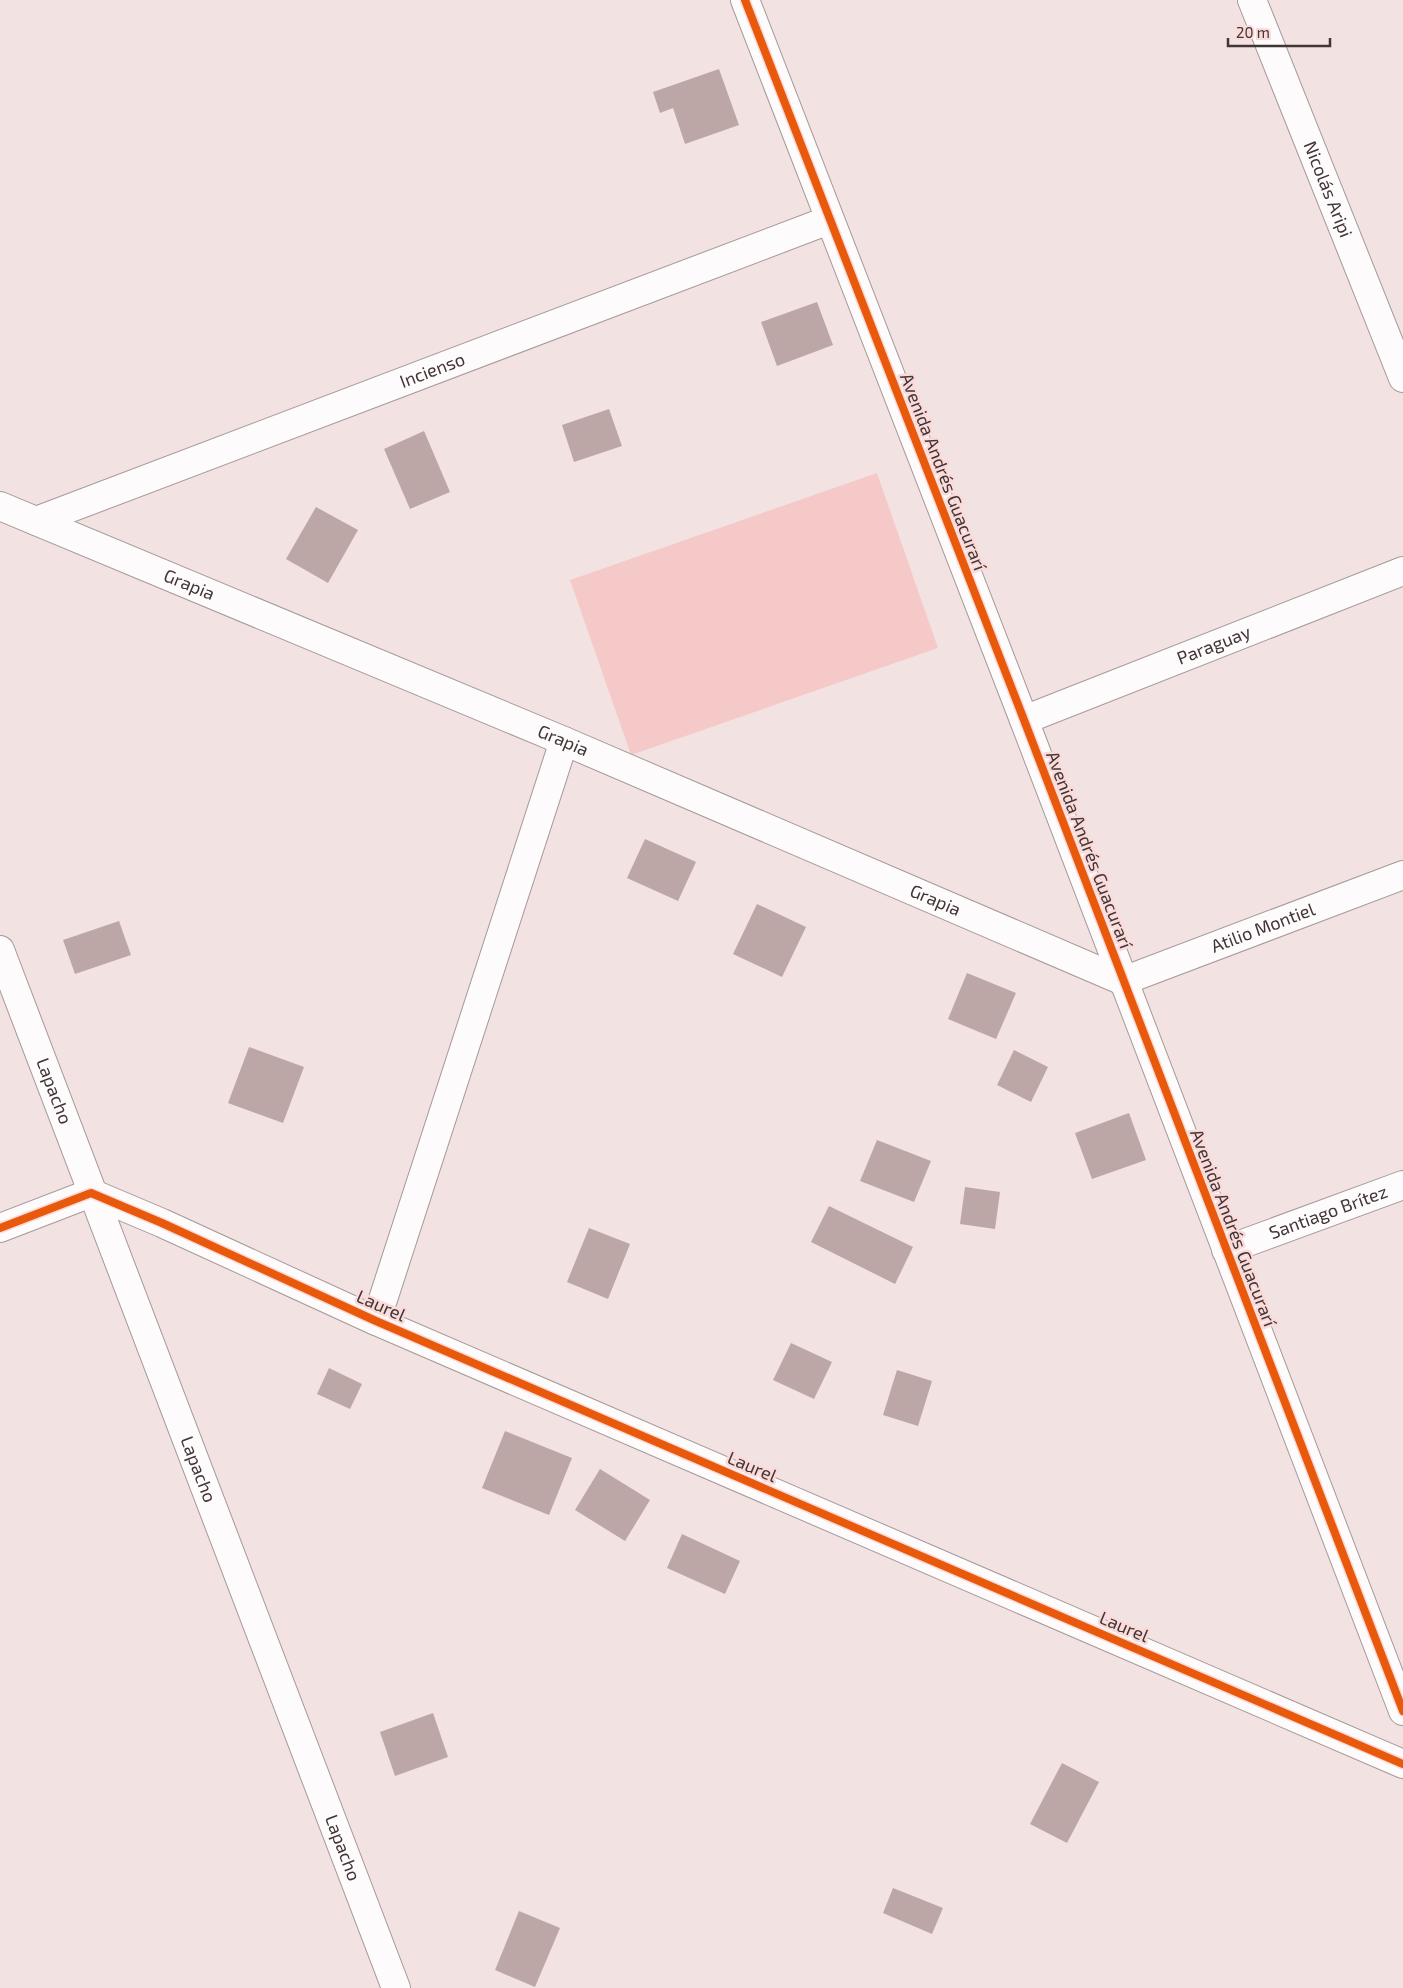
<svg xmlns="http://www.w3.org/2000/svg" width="1403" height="1988" viewBox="0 0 1403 1988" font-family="'Exo 2',sans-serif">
	<rect width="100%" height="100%" fill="#f3e2e2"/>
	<polygon fill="#f6c9c9" points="877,473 938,648 631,755 570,580"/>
	<g fill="#bda6a6">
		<polygon points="719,69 739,125 685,144 673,108 660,113 653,92"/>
		<polygon points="817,302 833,345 777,366 761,322"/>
		<polygon points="609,409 622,446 574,462 562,425"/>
		<polygon points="424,431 450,492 410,509 384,449"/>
		<polygon points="316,507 358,530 328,583 286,559"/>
		<polygon points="645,839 696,862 678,901 627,878"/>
		<polygon points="757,904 806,927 782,977 733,954"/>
		<polygon points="119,921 131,955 75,974 63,940"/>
		<polygon points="967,973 1016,993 996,1039 948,1019"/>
		<polygon points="249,1047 304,1067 283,1123 228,1103"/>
		<polygon points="1014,1050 1048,1067 1031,1102 997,1085"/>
		<polygon points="1129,1113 1146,1160 1092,1179 1075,1133"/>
		<polygon points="877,1140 931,1161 914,1202 860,1181"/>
		<polygon points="965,1187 1000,1192 995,1229 960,1224"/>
		<polygon points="829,1206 913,1247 895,1284 811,1242"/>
		<polygon points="589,1228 630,1244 608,1299 567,1282"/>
		<polygon points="791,1343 832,1362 814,1399 773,1380"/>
		<polygon points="329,1368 362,1384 350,1409 317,1394"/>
		<polygon points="897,1370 932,1381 918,1426 883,1415"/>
		<polygon points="505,1431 572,1458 549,1515 482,1488"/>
		<polygon points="600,1469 650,1500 625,1541 575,1510"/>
		<polygon points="682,1534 740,1561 725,1594 667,1568"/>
		<polygon points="433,1713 448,1757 395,1776 380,1732"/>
		<polygon points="1062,1763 1099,1782 1067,1843 1030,1824"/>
		<polygon points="893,1888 943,1908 932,1934 883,1913"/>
		<polygon points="519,1911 560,1928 535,1987 495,1970"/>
	</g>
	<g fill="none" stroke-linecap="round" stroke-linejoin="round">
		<defs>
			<g id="minor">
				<polyline points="745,0 1024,720 1403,1711"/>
				<path id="s1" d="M1252 0 1403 378"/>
				<path id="s2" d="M0 506 564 741 1123 981 1403 875"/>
				<path id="s3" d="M36 521 829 220"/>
				<path id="s4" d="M1024 720 1403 571"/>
				<path id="s5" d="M0 950 396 1988"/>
				<polyline points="0,1228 91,1193 162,1223 376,1321 1403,1764"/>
				<path id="s6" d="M1226 1250 1403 1185"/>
				<polyline points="376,1321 564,741"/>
			</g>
		</defs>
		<use href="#minor" stroke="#a59999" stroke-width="30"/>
		<use href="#minor" stroke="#fdfbfb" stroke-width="28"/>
		<defs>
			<g id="cycleway">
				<polyline points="745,0 1024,720 1403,1711"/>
				<polyline points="0,1228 91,1193 162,1223 376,1321 1403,1764"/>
			</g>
		</defs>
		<use href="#cycleway" stroke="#fbdbda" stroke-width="11"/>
		<use href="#cycleway" stroke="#e8590c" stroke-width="8"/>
	</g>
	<g text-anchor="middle" stroke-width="5" stroke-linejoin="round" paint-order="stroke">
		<g font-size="18" fill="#413535" stroke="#fbdbda">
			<text dy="6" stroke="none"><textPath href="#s1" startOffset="204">Nicolás Aripi</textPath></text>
			<text dy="6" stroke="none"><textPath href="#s3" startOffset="424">Incienso</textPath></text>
			<text transform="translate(943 472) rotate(69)" y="6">Avenida Andrés Guacurarí</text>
			<text dy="6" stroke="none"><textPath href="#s2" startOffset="205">Grapia</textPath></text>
			<text dy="6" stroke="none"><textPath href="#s4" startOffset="204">Paraguay</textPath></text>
			<text dy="6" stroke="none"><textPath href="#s2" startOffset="610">Grapia</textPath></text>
			<text transform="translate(1089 850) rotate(69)" y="6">Avenida Andrés Guacurarí</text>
			<text dy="6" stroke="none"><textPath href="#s2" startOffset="1015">Grapia</textPath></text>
			<text dy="6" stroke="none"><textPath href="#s2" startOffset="1369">Atilio Montiel</textPath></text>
			<text dy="6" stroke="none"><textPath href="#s5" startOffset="151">Lapacho</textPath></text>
			<text dy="6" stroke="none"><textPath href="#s6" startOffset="109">Santiago Brítez</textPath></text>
			<text transform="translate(1233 1228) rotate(69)" y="6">Avenida Andrés Guacurarí</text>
			<text transform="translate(381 1306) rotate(24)" y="6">Laurel</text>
			<text transform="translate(752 1467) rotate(23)" y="6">Laurel</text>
			<text dy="6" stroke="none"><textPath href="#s5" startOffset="556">Lapacho</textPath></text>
			<text transform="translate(1124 1627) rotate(23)" y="6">Laurel</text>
			<text dy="6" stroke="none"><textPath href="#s5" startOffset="961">Lapacho</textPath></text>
		</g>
	</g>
	<path d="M1228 38v8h102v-8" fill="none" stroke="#413535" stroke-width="2.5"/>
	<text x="1236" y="38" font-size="15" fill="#413535" stroke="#fbdbda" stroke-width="4" paint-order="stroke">20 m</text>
</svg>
